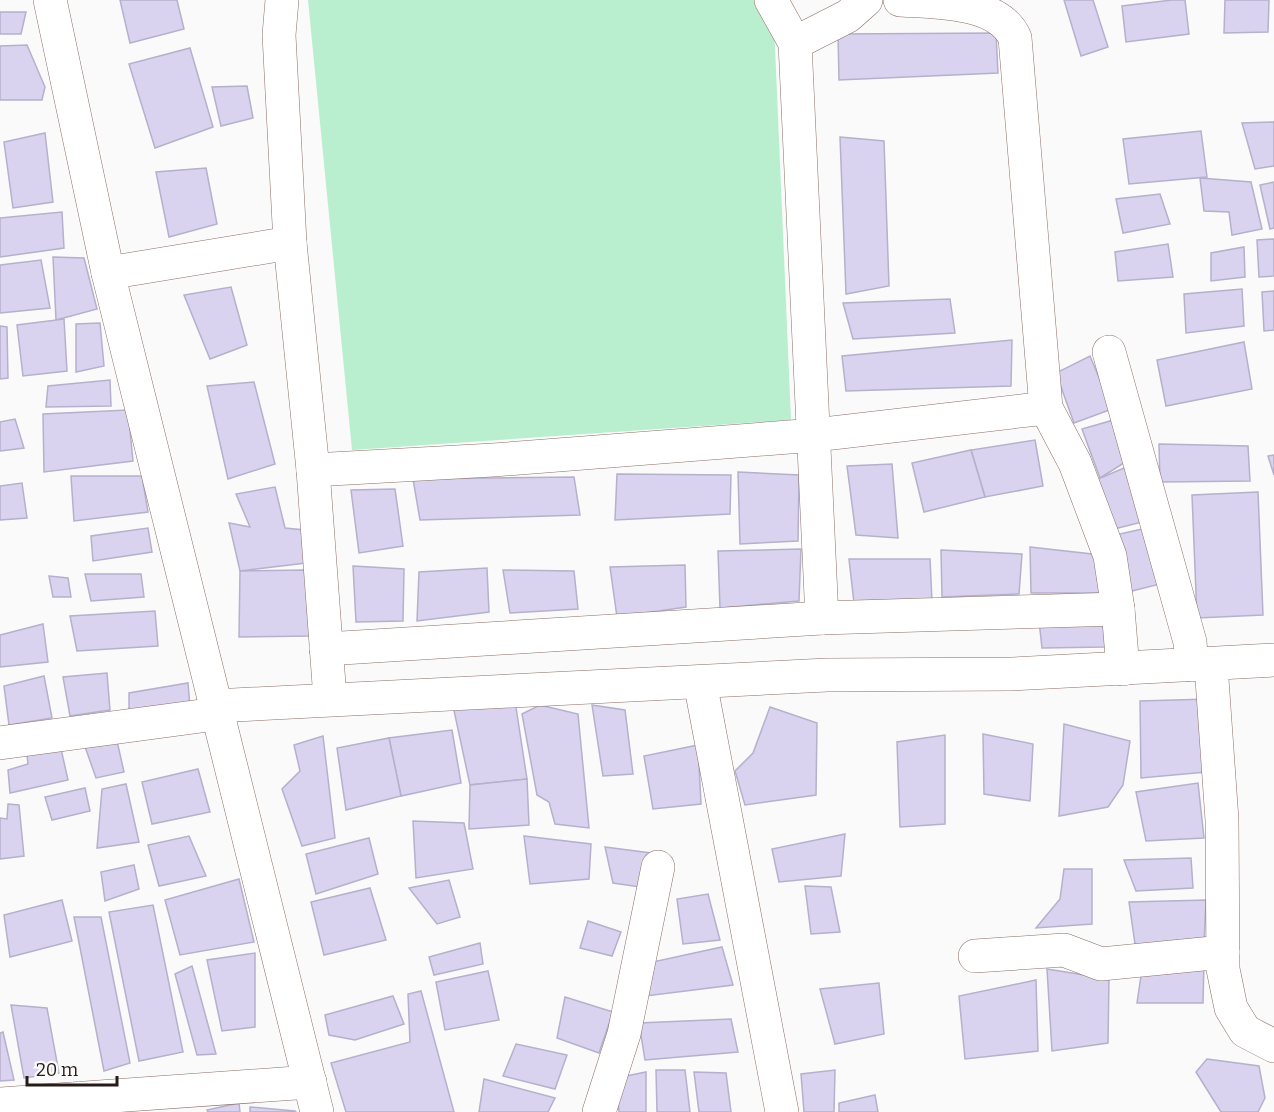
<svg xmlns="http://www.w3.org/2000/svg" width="1274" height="1112" viewBox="0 0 1274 1112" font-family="Bitter,serif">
	<rect width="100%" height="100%" fill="#fafafa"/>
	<polygon fill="#b9efce" points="308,0 773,0 791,420 352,450"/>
	<g fill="#d9d3f0" stroke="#b5b0cc" stroke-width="1.5">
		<polygon points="120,0 177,0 184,29 130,43"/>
		<polygon points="1064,0 1093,0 1108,47 1081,56"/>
		<polygon points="1172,0 1185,0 1189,34 1126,42 1122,6"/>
		<polygon points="1225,0 1269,0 1268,32 1224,33"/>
		<polygon points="0,12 26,12 21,34 0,34"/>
		<polygon points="996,33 998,73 839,80 838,34"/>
		<polygon points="27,45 45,87 42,100 0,100 0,46"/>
		<polygon points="190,48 213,127 155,148 129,64"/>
		<polygon points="247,86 253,118 221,126 212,87"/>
		<polygon points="1274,122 1274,166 1255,169 1242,123"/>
		<polygon points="1201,131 1207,177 1129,184 1123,139"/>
		<polygon points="45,133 53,202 13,208 4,142"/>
		<polygon points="840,137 884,141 889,286 846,294"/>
		<polygon points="206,168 217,224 169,237 156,172"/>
		<polygon points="1200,178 1251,182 1262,229 1232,235 1229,212 1204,211"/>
		<polygon points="1274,182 1274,228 1270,229 1260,185"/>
		<polygon points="1160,194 1170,224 1123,233 1116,199"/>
		<polygon points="62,212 64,248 0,257 0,218"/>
		<polygon points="1274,239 1274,276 1259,277 1257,240"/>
		<polygon points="1168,244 1173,277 1118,281 1115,252"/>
		<polygon points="1244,247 1245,277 1211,281 1211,253"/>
		<polygon points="53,257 84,258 97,309 56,320"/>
		<polygon points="41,260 50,308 0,313 0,265"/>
		<polygon points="231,287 247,345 210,359 184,295"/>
		<polygon points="1242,289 1244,326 1186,333 1184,294"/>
		<polygon points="1274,291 1274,330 1264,331 1262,292"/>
		<polygon points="950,299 955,333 853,339 843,303"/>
		<polygon points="64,319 67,371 23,376 17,325"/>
		<polygon points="100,323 104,366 76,372 76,324"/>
		<polygon points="0,326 7,327 8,378 0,379"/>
		<polygon points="1012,340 1011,386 846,391 842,356"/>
		<polygon points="1244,342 1252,389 1166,406 1157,360"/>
		<polygon points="1090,356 1112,409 1074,423 1056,373"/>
		<polygon points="110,380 111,406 46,407 48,386"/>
		<polygon points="254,382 275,464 228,479 207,386"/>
		<polygon points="128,410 133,461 44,472 43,414"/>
		<polygon points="15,419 24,448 0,451 0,422"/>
		<polygon points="1117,419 1132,458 1100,478 1082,429"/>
		<polygon points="1035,440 1043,486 985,497 971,450"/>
		<polygon points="1159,444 1248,446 1250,481 1160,482"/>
		<polygon points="971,450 985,497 924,512 912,463"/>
		<polygon points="1274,455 1274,475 1268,456"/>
		<polygon points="892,464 898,538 856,535 847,466"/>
		<polygon points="1131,465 1146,521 1106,531 1091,482"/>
		<polygon points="738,472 799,475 798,541 740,544"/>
		<polygon points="617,474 731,475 730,514 615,520"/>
		<polygon points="71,476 142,476 148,512 74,521"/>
		<polygon points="574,477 580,515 420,520 413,479"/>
		<polygon points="22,483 27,518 0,520 0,486"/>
		<polygon points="275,487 285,528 305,530 306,563 240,571 229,523 250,527 236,494"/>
		<polygon points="395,489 403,546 359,553 351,490"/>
		<polygon points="1258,492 1263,615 1197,618 1192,495"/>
		<polygon points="148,528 152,552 93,561 91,536"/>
		<polygon points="1147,528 1160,584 1120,594 1115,535"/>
		<polygon points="1030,547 1101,555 1103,593 1031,593"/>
		<polygon points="801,549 799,601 720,608 718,551"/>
		<polygon points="941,550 1022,554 1019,594 942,597"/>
		<polygon points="849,559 930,559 932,601 854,603"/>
		<polygon points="685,565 686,607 617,617 610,567"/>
		<polygon points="353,566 404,569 403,621 356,622"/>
		<polygon points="487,568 489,612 417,621 419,572"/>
		<polygon points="305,570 311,636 239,637 240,571"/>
		<polygon points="503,570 574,571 578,609 510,613"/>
		<polygon points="85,574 141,574 144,597 91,601"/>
		<polygon points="49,576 68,578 71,597 53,597"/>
		<polygon points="155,611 158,646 77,651 70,616"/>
		<polygon points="1107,619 1105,647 1042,648 1039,621"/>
		<polygon points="43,624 48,662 0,667 0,635"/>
		<polygon points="107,673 110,710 70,716 63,677"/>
		<polygon points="44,676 52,718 9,725 4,686"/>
		<polygon points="188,683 190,707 129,714 129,693"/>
		<polygon points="1208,699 1206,772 1141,778 1140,701"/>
		<polygon points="515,701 527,779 470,785 453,706"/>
		<polygon points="540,705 578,714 589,828 555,824 549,802 537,795 522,714"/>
		<polygon points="592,705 625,710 633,774 603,776"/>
		<polygon points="770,707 817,723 816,795 745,805 735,771 753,753"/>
		<polygon points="1064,724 1130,741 1123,785 1108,807 1059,816"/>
		<polygon points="452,730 461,783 401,796 389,738"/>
		<polygon points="115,732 124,772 96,778 82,738"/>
		<polygon points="983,734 1033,744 1030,801 984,794"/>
		<polygon points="945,735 945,824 900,827 897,742"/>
		<polygon points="323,736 335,838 302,846 282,789 300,771 294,745"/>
		<polygon points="389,738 401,796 346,810 337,748"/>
		<polygon points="59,740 68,780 10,793 8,770 28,764 26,745"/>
		<polygon points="698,745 701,804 653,809 644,756"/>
		<polygon points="198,769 210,812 152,824 142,782"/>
		<polygon points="527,779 529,825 469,829 470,785"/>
		<polygon points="1198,783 1204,838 1146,841 1136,792"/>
		<polygon points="126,784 139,842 97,848 102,789"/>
		<polygon points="85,788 90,811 52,820 45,797"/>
		<polygon points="8,804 19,805 24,856 0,859 0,818 7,819"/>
		<polygon points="413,821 464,823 473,869 416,878"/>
		<polygon points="845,834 841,876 779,882 772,849"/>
		<polygon points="189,836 206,876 159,886 148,845"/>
		<polygon points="524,836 591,844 589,879 530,884"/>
		<polygon points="369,838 378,874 316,894 306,854"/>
		<polygon points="605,847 651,853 647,888 613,883"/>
		<polygon points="1191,858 1193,888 1136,891 1124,860"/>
		<polygon points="134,865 139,889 105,901 101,872"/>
		<polygon points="1064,869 1092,869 1092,924 1036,928 1060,899"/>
		<polygon points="239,879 254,942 180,955 165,900"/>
		<polygon points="449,880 460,917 437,924 409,888"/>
		<polygon points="805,886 831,887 840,932 811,934"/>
		<polygon points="370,888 386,940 324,955 311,902"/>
		<polygon points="708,894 720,940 683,944 677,899"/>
		<polygon points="62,900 72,941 10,957 4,915"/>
		<polygon points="1206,900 1204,944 1136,951 1129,902"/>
		<polygon points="153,905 183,1052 139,1061 109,912"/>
		<polygon points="74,917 101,917 130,1063 104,1071"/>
		<polygon points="588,921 621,932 612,956 580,948"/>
		<polygon points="480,943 483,964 434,975 429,957"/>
		<polygon points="722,947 733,985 646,996 648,963"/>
		<polygon points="255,953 255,1027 222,1031 207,960"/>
		<polygon points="1204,962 1203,1003 1137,1003 1142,969"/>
		<polygon points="192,966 216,1054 197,1055 175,974"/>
		<polygon points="1047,969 1109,979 1108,1043 1052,1051"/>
		<polygon points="488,971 499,1020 445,1030 436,982"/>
		<polygon points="1036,980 1038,1051 965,1059 959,996"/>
		<polygon points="879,983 884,1034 835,1044 820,989"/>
		<polygon points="421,991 454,1112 346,1112 331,1063 410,1042 408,994"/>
		<polygon points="393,996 404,1024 355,1040 329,1035 325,1015"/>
		<polygon points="565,997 613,1012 599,1053 557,1038"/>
		<polygon points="11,1005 47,1008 59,1073 24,1078"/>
		<polygon points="731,1019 738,1052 645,1060 639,1023"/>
		<polygon points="3,1032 14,1080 0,1081 0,1033"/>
		<polygon points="516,1044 567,1055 555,1089 503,1076"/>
		<polygon points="1207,1059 1259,1066 1265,1098 1258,1112 1221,1112 1196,1072"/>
		<polygon points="656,1070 685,1070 690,1112 657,1112"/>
		<polygon points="835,1070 834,1112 804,1112 801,1074"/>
		<polygon points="646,1072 646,1112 619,1112 616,1078"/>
		<polygon points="694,1072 726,1073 731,1112 699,1112"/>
		<polygon points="484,1079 555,1098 548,1112 479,1112"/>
		<polygon points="875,1095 878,1112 839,1112 839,1103"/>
		<polygon points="239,1103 240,1112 208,1112 207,1110"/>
		<polygon points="250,1107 295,1111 296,1112 250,1112"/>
	</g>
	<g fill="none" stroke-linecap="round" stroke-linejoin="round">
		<defs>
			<g id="minor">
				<polyline points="50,0 108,273 317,1112"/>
				<polyline points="282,0 279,35 290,243 313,470 493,460 815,435 1046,408"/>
				<polyline points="771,0 795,43 822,618 1118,609"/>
				<path d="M900 0C935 2 999 1 1015 38L1046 408 1075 463 1110 556 1118 609 1123 669"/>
				<polyline points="795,43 848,16 866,0"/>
				<polyline points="108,273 290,243"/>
				<polyline points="1109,352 1190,642 1192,665"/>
				<polyline points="313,470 330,698"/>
				<polyline points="326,649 822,618"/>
				<polyline points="1211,665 1222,820 1223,969 1231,1008 1245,1031 1274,1046"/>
				<polyline points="700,682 782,1112"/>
				<polyline points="214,706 827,675 1012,674 1274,660"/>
				<polyline points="0,743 216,714"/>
				<polyline points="975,956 1064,950 1101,964 1223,952"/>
				<polyline points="0,1104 310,1082"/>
				<polyline points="599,1112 624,1034 658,867"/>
			</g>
		</defs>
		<use href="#minor" stroke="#8c6f65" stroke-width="34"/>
		<use href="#minor" stroke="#fff" stroke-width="33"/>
	</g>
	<path d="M27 1076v9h90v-9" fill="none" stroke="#271b17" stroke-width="3"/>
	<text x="36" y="1076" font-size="18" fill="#271b17" stroke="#fafafa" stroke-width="4.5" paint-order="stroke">20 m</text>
</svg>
